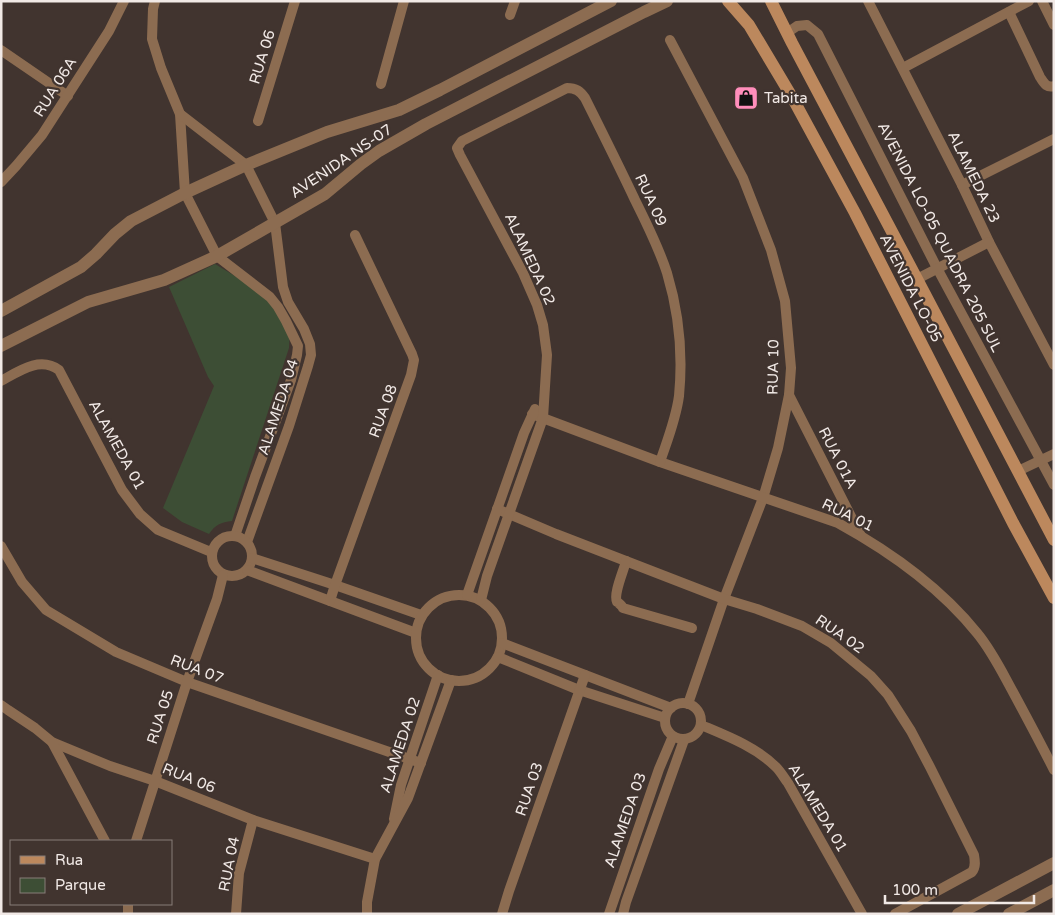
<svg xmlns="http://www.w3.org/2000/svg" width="1055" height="915" viewBox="0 0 1055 915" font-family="'Varela Round',sans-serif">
	<rect width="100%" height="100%" fill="#41342f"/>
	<path fill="#3d4e35" d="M215 264 258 290 273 301 290 329 289 348 232 521C221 522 215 525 209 534L182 522 163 508 214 386 208 377 169 287Z"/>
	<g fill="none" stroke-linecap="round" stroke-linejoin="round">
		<g stroke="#8c6c51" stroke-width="10">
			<polyline points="155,1 153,9 152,39 161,68 180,114 185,193 217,256 270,297 278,307 286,321 298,346 297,355 291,380 255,477 235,536"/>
			<polyline points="868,1 962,185 989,242 1054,365"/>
			<polyline points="1042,1 1054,25"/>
			<path d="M1009 12 1040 77C1044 83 1046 88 1054 86"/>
			<polyline points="510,15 515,1"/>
			<polyline points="787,33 797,26 807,25 818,34 937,268 1054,485"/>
			<polyline points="670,40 743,178 771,250 785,301 791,368 789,395 778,448 763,498 724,599 688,704"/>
			<polyline points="1,50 68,96"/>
			<polyline points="903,68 1029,1"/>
			<polyline points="381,84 404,1"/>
			<polyline points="180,114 246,165 275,223 283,287 288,302 304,329 310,344 311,355 308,366 289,426 247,542"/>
			<polyline points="258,121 295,1"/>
			<polyline points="1,182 16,166 42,135 109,31 124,1"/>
			<polyline points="962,185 1054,139"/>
			<polyline points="917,279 989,242"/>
			<path d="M1 381C19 371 40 356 59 370L122 490 140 514 158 530 211 552"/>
			<polyline points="789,395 861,536"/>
			<path d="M532 414 660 462 838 523C889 551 940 587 977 633 992 651 1002 672 1013 692 1027 718 1041 744 1054 770"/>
			<polyline points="1018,471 1054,454"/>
			<path d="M497 509 556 534 724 599 757 609 802 626 831 643 871 676 888 695 911 731 930 767 974 855C975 861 976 867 972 872L895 914"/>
			<circle cx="232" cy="556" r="20"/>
			<polyline points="1,546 22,582 46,610 116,652 187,682 421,763"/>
			<polyline points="252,558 335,585 421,615"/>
			<path d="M626 561C624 570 613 594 617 602 618 602 623 607 623 608L692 628"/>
			<polyline points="247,570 416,633"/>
			<circle cx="459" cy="638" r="43"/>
			<polyline points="467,595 524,433 535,409"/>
			<path d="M481 600 487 576 543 418 547 355 543 325 537 305 523 273 460 155 457 148 462 141 567 88C576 88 580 91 585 98 602 132 619 166 635 200 647 224 659 248 667 273 679 313 683 355 679 396 676 419 667 441 660 462"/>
			<polyline points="330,601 335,585 411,375 414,360 412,354 355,235"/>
			<polyline points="502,643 671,708"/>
			<polyline points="498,657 579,690 665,718"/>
			<circle cx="683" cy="721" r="18"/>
			<polyline points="1,705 8,710 35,728 52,742 110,766 155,781 253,820 375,859"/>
			<path d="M701 725C727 736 756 747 776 767 781 772 784 778 788 783L862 914"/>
			<polyline points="52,742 105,841"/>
			<polyline points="394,819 401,785 438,675"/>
			<polyline points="136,841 187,682 217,599 223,575"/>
			<polyline points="128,904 128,914"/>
			<polyline points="236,914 239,873 253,820"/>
			<polyline points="367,914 367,902 375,859 408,798 451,680"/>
			<polyline points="502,914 509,891 585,675"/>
			<polyline points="609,914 659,769 673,736"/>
			<polyline points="623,914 626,902 684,740"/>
		</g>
		<g stroke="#8c6c51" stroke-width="12">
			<polyline points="1,311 81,267 96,254 115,234 131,221 185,193 246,165 327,132 399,110 440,90 611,1"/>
			<polyline points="1,346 88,302 164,280 217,256 325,194 361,164 379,151 426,124 644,12 667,1"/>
			<polyline points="958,914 1054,863"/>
			<polyline points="1009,914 1054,890"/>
		</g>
		<g stroke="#bc885d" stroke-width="12">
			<polyline points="728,1 749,25 792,97 855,213 1013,523 1054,598"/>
			<polyline points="771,1 792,43 917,279 1054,540"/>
		</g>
	</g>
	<defs>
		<symbol id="shop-square" viewBox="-11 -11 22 22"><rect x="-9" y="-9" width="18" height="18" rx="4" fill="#ff8ebb" stroke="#41342f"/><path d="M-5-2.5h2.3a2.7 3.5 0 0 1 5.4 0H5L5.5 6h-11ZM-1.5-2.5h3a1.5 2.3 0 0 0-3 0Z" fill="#111"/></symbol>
	</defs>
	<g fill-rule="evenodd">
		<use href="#shop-square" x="732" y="84" width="28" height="28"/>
	</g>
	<g text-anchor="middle" stroke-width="4.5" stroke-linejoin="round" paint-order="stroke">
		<g font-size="15" fill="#f1e9e6" stroke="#41342f">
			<text transform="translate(262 57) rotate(-73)" y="5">RUA 06</text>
			<text transform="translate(55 87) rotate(-58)" y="5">RUA 06A</text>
			<text transform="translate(341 161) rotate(-34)" y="5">AVENIDA NS-07</text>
			<text transform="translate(974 177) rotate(64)" y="5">ALAMEDA 23</text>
			<text transform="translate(651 200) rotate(65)" y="5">RUA 09</text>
			<text transform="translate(940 237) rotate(63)" y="5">AVENIDA LO-05 QUADRA 205 SUL</text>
			<text transform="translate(530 259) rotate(65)" y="5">ALAMEDA 02</text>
			<text transform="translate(911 288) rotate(63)" y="5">AVENIDA LO-05</text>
			<text transform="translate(773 367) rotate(-89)" y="5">RUA 10</text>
			<text transform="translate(278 407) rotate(-72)" y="5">ALAMEDA 04</text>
			<text transform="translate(383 411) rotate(-70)" y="5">RUA 08</text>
			<text transform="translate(117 445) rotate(61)" y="5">ALAMEDA 01</text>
			<text transform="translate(838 458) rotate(63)" y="5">RUA 01A</text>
			<text transform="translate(848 515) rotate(26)" y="5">RUA 01</text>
			<text transform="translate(840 634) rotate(35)" y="5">RUA 02</text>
			<text transform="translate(197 669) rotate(21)" y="5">RUA 07</text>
			<text transform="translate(160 717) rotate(-72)" y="5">RUA 05</text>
			<text transform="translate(400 745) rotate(-72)" y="5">ALAMEDA 02</text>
			<text transform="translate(189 778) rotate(22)" y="5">RUA 06</text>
			<text transform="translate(529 789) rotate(-71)" y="5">RUA 03</text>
			<text transform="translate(818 808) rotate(59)" y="5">ALAMEDA 01</text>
			<text transform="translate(625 820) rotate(-71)" y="5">ALAMEDA 03</text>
			<text transform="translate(229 864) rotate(-79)" y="5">RUA 04</text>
		</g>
		<g font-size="15" fill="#f1e9e6" stroke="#41342f" text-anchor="start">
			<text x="764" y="103">Tabita</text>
		</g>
	</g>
	<rect width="1055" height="915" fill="none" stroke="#f1e9e6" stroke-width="5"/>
	<rect x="10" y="840" width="162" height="65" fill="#41342f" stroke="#877c78"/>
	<rect x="20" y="856" width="25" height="8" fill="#bc885d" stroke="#877c78"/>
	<text x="55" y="865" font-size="15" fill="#f1e9e6">Rua</text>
	<rect x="20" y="878" width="25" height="15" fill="#3d4e35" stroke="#877c78"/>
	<text x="55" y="890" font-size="15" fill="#f1e9e6">Parque</text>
	<path d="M885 895v8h149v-8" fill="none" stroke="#f1e9e6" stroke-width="2.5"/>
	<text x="892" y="895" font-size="15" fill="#f1e9e6" stroke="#41342f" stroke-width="4" paint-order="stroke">100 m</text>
</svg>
